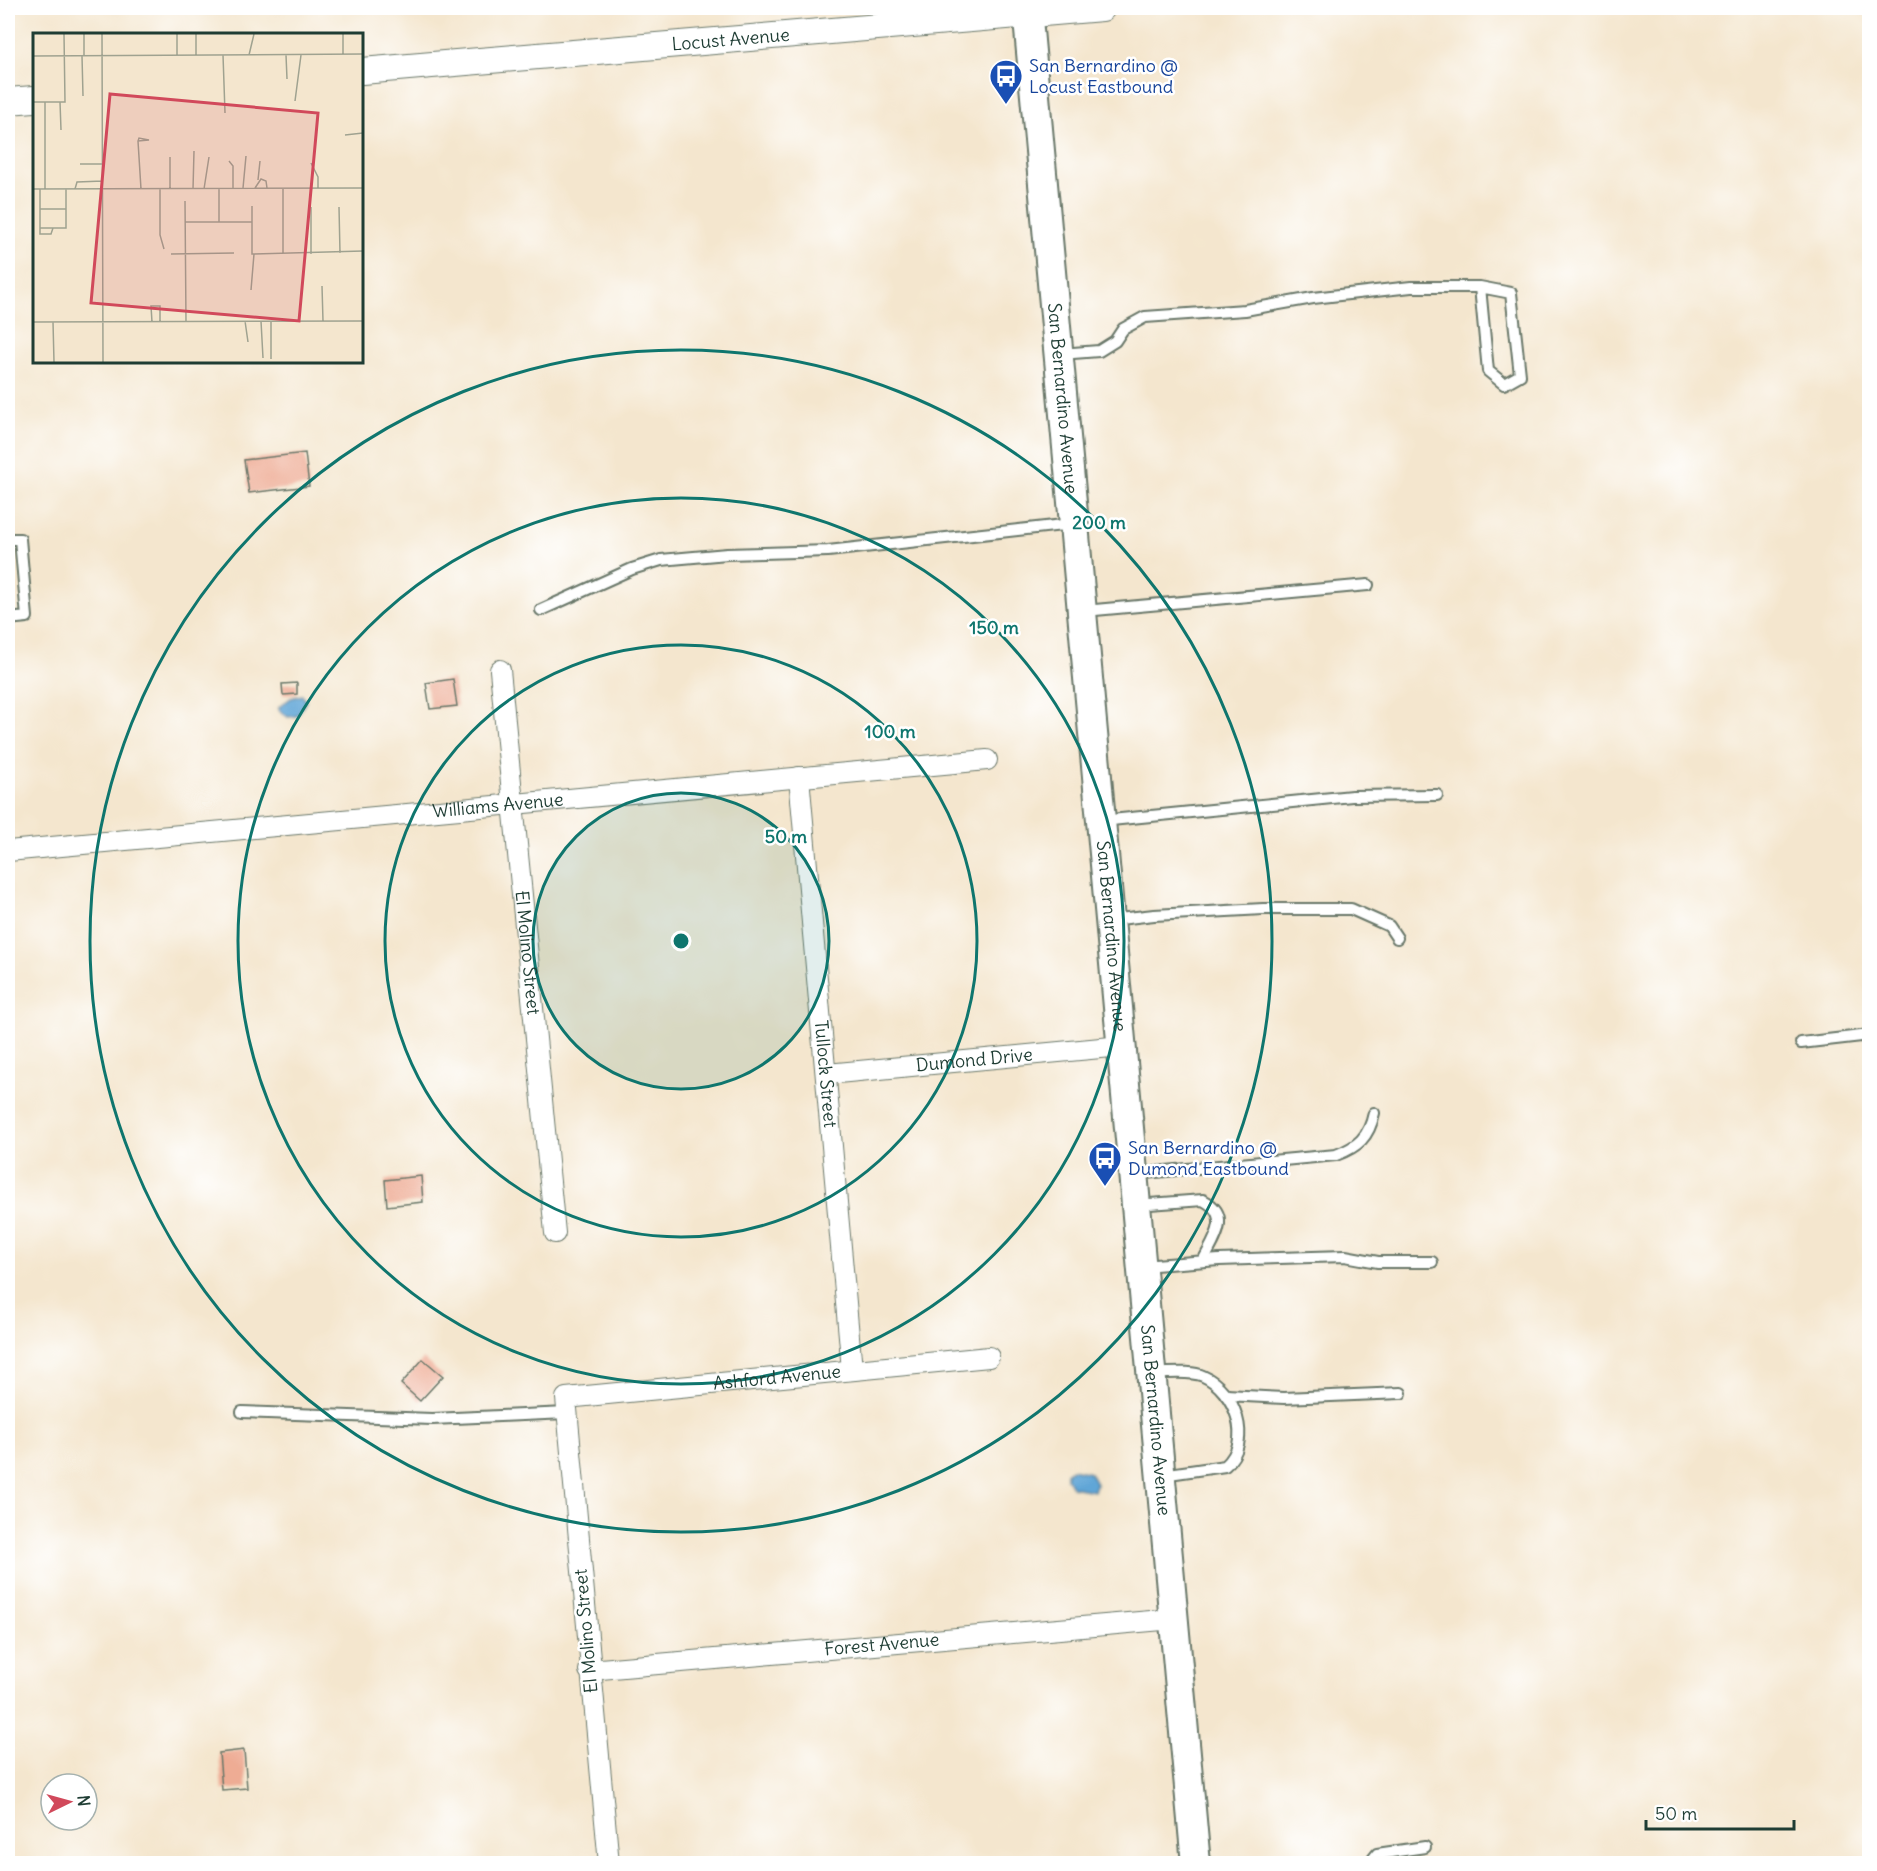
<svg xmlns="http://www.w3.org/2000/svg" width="1877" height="1871" viewBox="0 0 1877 1871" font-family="Delius,sans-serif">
	<rect width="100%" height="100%" fill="#fff"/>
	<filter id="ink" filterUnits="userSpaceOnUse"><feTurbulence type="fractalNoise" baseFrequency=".0167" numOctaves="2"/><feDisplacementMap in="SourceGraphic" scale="12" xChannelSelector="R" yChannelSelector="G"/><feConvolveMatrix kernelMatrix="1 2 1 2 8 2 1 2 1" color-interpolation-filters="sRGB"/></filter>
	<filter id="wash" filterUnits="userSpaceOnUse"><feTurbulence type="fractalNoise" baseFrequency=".008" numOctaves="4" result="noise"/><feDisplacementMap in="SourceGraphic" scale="24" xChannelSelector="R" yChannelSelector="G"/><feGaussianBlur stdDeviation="1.35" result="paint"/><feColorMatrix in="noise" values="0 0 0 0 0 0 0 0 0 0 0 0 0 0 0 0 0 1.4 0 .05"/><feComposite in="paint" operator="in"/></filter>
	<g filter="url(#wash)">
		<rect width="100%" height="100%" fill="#f4e6ce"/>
		<g fill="#61a6d7" stroke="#407286" stroke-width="1.5">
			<polygon points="302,695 306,701 297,716 288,717 279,710 279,707 291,698"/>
			<polygon points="1072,1469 1090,1473 1096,1484 1094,1491 1072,1487 1067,1478 1067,1472"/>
		</g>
		<g id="blocks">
			<g fill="#eeac94">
				<polygon points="305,453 309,486 249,493 244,460"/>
				<polygon points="453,679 457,706 430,709 426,683"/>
				<polygon points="297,683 297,694 283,695 282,684"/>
				<polygon points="421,1176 423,1202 387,1206 385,1180"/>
				<polygon points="423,1359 443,1376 420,1401 401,1384"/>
				<polygon points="244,1750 247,1788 222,1790 219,1753"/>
			</g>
		</g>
	</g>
	<g filter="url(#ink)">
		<use href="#blocks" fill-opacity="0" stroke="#6a786a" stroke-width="1.5"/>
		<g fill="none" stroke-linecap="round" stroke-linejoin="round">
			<defs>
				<g id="service">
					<polyline points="1060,354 1099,351 1115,341 1123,329 1145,317 1245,310 1313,298 1411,287 1480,287 1511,293 1520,375 1504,384 1488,371 1480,287"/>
					<polyline points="8,539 20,539 27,617 8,619"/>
					<polyline points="541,610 632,569 661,560 727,554 828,551 1072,524"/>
					<polyline points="1084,611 1368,585"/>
					<polyline points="1101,821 1352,796 1437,795"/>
					<polyline points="1110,920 1154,915 1263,909 1351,909 1389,926 1397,938"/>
					<polyline points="1801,1043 1870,1035"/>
					<path d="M1134 1174 1336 1155C1358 1147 1369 1137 1374 1113"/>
					<path d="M1136 1205 1203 1200C1233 1215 1214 1240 1203 1261"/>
					<polyline points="1142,1266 1219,1260 1345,1256 1378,1262 1432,1262"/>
					<path d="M1152 1373C1166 1374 1190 1370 1203 1376 1235 1390 1254 1441 1225 1466L1162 1475"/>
					<polyline points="1226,1395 1284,1398 1401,1393"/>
					<polyline points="242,1412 432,1419 567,1413"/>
					<polyline points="1369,1864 1377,1854 1425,1847"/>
				</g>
				<g id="minor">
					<path id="s1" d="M500 670 555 1233"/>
					<path id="s2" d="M799 777 852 1370"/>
					<path id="s3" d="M8 851 987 760"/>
					<path id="s4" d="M827 1074 1122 1046"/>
					<path id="s5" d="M589 1670 1174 1619"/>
					<path id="s6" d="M609 1864 566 1398 989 1357"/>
				</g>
				<g id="tertiary">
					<path id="s7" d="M362 71 1102 8"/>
					<polyline points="8,101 34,99"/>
				</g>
				<g id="secondary">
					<path id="s8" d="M1027 8 1196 1864"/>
				</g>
			</defs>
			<use href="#service" stroke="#6a786a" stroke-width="14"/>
			<use href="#minor" stroke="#6a786a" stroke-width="22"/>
			<use href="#tertiary" stroke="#6a786a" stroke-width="28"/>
			<use href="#secondary" stroke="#6a786a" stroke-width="32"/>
			<use href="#service" stroke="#fff" stroke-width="10"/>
			<use href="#minor" stroke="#fff" stroke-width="20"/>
			<use href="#tertiary" stroke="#fff" stroke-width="26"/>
			<use href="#secondary" stroke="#fff" stroke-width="28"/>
		</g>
	</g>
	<circle cx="681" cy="941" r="148" fill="#0f766e" fill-opacity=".12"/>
	<g fill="none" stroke="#0f766e" stroke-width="3">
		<circle cx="681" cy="941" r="148"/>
		<circle cx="681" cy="941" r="296"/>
		<circle cx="681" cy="941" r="443"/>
		<circle cx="681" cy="941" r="591"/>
	</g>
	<defs>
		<symbol id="bus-pin" viewBox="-11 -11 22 30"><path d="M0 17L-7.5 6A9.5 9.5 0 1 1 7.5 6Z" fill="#1a4fb4" stroke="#fff"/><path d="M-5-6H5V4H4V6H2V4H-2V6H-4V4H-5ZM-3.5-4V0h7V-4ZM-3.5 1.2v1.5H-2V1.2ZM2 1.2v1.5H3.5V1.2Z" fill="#fff"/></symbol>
	</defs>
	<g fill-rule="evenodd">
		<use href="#bus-pin" x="987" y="57" width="38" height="52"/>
		<use href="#bus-pin" x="1086" y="1139" width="38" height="52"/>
	</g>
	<g text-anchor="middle" stroke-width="5" stroke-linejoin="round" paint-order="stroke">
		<g font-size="18" fill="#1f3d34" stroke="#fff">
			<text dy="6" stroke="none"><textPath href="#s7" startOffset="370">Locust Avenue</textPath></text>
			<text dy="6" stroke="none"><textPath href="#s8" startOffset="392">San Bernardino Avenue</textPath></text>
			<text dy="6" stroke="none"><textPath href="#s3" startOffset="492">Williams Avenue</textPath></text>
			<text dy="6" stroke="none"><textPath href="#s8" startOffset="932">San Bernardino Avenue</textPath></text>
			<text dy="6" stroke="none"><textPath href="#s1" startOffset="284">El Molino Street</textPath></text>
			<text dy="6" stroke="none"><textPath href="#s4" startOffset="148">Dumond Drive</textPath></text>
			<text dy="6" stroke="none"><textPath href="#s2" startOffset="298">Tullock Street</textPath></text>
			<text dy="6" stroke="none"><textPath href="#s6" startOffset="680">Ashford Avenue</textPath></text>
			<text dy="6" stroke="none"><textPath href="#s8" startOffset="1418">San Bernardino Avenue</textPath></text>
			<text transform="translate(586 1631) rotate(-95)" y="6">El Molino Street</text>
			<text dy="6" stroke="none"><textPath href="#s5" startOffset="294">Forest Avenue</textPath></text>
		</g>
		<g font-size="18" fill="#164399" stroke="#fff" text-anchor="start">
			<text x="1029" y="72">San Bernardino @<tspan x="1029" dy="21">Locust Eastbound</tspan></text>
			<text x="1128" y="1154">San Bernardino @<tspan x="1128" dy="21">Dumond Eastbound</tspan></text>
		</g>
	</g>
	<g transform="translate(33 33)">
		<rect width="330" height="330" fill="#f4e6ce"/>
		<path fill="none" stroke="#9fa290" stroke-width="1.5" d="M69 1 70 329M163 1V22M310 21V1M144 22V1M190 22 192 80M216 22 221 1M253 22 254 46M0 23 330 21M49 23 50 63M51 23V1M262 68 268 22M0 69H32L31 1M12 69V156M27 69 28 97M312 102 330 100M105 108 116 107 106 105 105 108 108 156M137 124V156M196 128 200 133V155M278 130 285 144V155M47 131H70M225 147 227 128M210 155 213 123M222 155 228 146 233 148 234 155M0 156 330 155M7 156V195H33V156M42 156 44 149 70 148M127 156V202L131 216M160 156 161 118M171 156 176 124M186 156V189M152 168 153 289M219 173V221L330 218M278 174V221M306 174 307 220M7 176H33M152 189H219M7 195V201H18L20 195M138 221 201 220M250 221V155M289 253 290 288M218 257 221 221M212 288 215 309M228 288 230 325M238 288V326M0 289 330 288M20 289 21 329M119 289 118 273H127V289"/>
		<path fill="#d1495b" fill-opacity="0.15" stroke="#d1495b" stroke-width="3" d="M77 61 285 80 266 288 58 270Z"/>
		<rect width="330" height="330" fill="none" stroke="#1f3d34" stroke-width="3"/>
	</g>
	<circle cx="681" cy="941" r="9" fill="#0f766e" stroke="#fff" stroke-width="3"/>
	<g font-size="18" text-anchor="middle" font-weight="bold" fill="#0f766e" stroke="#fff" stroke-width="5" stroke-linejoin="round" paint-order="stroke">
		<text x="1099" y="529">200 m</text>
		<text x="994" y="634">150 m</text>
		<text x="890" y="738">100 m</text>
		<text x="786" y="843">50 m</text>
	</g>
	<rect width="1877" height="1871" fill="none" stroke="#fff" stroke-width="30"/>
	<g transform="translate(69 1802) rotate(85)"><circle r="28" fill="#ffffff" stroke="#a5b1ae" stroke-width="1.5"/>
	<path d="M0-4.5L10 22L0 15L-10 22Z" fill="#d1495b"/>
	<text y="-9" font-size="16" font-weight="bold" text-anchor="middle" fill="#1f3d34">N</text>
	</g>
	<path d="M1646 1820v9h148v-9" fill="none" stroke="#1f3d34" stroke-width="3"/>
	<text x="1655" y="1820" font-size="18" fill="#1f3d34" stroke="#ffffff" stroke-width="4.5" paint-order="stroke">50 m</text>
</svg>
